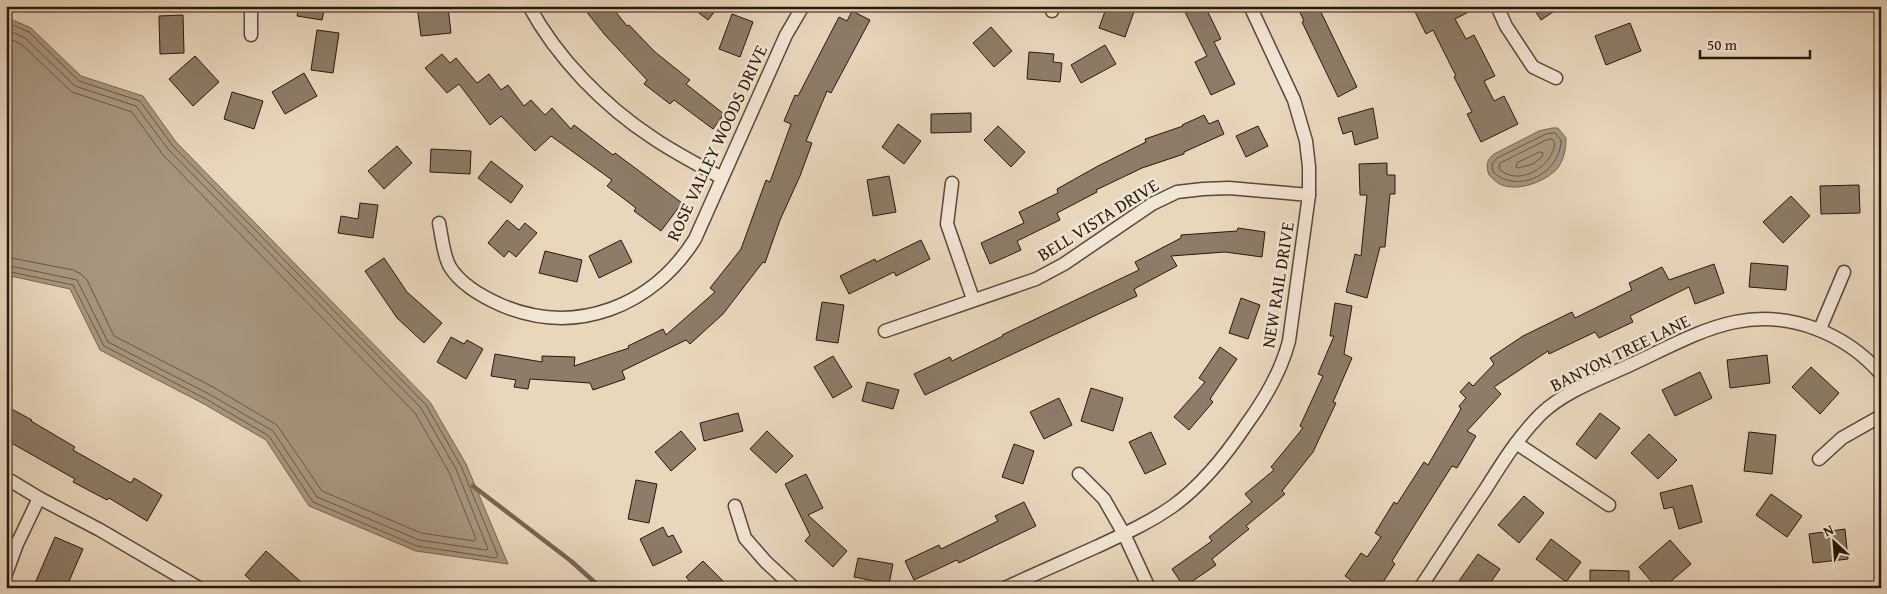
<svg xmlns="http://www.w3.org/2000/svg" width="1887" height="594" viewBox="0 0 1887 594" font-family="'Gentium Book Plus',serif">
	<rect width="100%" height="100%" fill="#e9d7bc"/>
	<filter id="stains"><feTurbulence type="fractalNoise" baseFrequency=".004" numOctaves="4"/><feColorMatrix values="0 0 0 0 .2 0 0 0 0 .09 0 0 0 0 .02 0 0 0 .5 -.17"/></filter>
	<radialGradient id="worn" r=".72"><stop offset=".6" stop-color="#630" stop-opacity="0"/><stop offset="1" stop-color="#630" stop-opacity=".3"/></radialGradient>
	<g fill="#a79680" stroke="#746452">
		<polygon points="6,17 31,28 81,76 143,96 176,142 430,402 466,464 508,564 416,551 309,506 266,440 204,404 100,350 70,289 6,275"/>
		<path d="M1552 128H1558L1566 138C1566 149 1564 162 1555 171 1542 183 1514 193 1498 183 1495 181 1492 178 1489 175 1486 166 1486 160 1494 154L1539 131Z"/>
	</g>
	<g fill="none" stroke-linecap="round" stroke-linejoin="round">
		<g stroke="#675846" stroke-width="1">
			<polyline points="6,22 29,32 79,81 140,101 172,145 426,405 461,466 498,556 496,558 417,546 313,502 269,436 206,399 104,346 73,285 6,271"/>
			<polyline points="6,29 25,38 75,86 136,106 168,149 421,408 456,469 488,549 486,550 419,540 317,497 273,431 209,394 108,342 77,280 6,265"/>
			<polyline points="6,37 21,44 72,92 132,112 163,155 415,413 449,472 476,539 474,541 421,533 322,491 277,425 213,387 114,336 87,280 81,274 73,270 6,257"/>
			<path d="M1555 133 1561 140C1561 173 1518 195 1493 172L1492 164 1497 158 1546 134Z"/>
			<path d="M1552 139 1555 143C1552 168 1518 187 1499 169L1500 163 1544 141Z"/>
			<polygon points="1540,152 1543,153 1542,157 1533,164 1518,168 1516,167 1517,163"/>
		</g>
		<polyline stroke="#746452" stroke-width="4.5" points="473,486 571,561 601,588"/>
	</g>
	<g fill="#8c7c68" stroke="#27190c">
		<polygon points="299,6 325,6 322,20 297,16"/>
		<polygon points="417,6 448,6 451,33 421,36"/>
		<polygon points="582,6 611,6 627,26 629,25 655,52 690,80 686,84 724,114 713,129 674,100 670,104 644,84 647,80 605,35"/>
		<polygon points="690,6 719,6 708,20"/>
		<polygon points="1107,6 1136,6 1125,37 1099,28"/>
		<polygon points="1182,6 1205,6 1221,39 1214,42 1235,84 1211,95 1195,62 1207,56"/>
		<polygon points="1297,6 1318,6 1357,87 1338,97 1302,22 1304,21"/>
		<polygon points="1412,6 1480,6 1455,19 1466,39 1474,35 1495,76 1484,81 1494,101 1504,96 1518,124 1481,142 1467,114 1472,112 1454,77 1456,76 1433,30 1426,34"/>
		<polygon points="1532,6 1562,6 1541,20"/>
		<polygon points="852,11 870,20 831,93 827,91 806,141 812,143 800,176 780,220 765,263 763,262 723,314 690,344 686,340 622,371 625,379 593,390 590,383 530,379 528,389 514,387 516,380 491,376 495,354 542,362 542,356 575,357 574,366 629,348 628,346 663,329 666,335 715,292 710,288 741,249 766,180 770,182 791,124 784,121 795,95 798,96 839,17 847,21"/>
		<polygon points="732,14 753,22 740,57 719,49"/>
		<polygon points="183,15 184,53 160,54 159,16"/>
		<polygon points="1630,23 1641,51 1606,65 1595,36"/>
		<polygon points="991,27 1012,51 994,67 973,43"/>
		<polygon points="317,30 339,33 333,73 311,70"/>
		<polygon points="1105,45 1116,64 1081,83 1071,65"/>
		<polygon points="1029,52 1054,54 1053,62 1062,63 1060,82 1027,79"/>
		<polygon points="442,54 450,63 456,58 477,83 489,74 501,90 508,85 524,106 531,100 545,115 552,108 571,129 574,125 613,155 615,153 682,203 661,231 634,211 636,208 607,186 612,180 551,136 535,151 501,116 490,125 459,84 447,93 425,68"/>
		<polygon points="195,56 219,82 193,106 169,79"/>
		<polygon points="304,73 317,96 285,114 272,92"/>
		<polygon points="232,92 263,101 254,129 224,119"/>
		<polygon points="1373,108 1378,138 1355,145 1352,131 1343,134 1338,118"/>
		<polygon points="971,113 971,132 931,133 931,114"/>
		<polygon points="1204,115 1209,124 1218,120 1224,134 1184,152 1184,154 1142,168 1096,190 1097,192 1057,213 1060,220 1017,241 1021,250 990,264 981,243 1024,223 1019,212 1058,193 1057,189 1098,166 1146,142 1145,139 1183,126 1182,125"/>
		<polygon points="898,124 921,141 904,164 882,147"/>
		<polygon points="998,126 1025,152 1011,167 984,140"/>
		<polygon points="1258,126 1268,146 1246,157 1236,136"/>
		<polygon points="397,146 412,163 384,189 368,171"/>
		<polygon points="431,149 471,151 470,174 430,172"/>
		<polygon points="491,161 523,186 511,203 478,178"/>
		<polygon points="1387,163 1387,175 1395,175 1395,194 1390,194 1385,247 1380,247 1367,298 1346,292 1355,254 1361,256 1367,195 1360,195 1359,164"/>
		<polygon points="889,176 896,212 873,216 867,180"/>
		<polygon points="1859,185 1860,213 1821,214 1820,186"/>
		<polygon points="1791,196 1810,216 1783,243 1763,222"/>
		<polygon points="360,203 378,205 373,238 338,233 341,216 358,219"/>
		<polygon points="507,220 519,230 525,223 537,233 516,257 509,251 504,257 488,243"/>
		<polygon points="1238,228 1265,232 1262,257 1225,252 1171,256 1177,266 1134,289 1137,296 925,395 914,374 950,357 952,361 1003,336 1002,335 1139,270 1135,262 1181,238 1181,235 1237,231"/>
		<polygon points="621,240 632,262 599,278 589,256"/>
		<polygon points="921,240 930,259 896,276 894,272 849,294 840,276 875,259 876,262"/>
		<polygon points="545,251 582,260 577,282 539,273"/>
		<polygon points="384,258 407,292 442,323 424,343 397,318 365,271"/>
		<polygon points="1751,263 1788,266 1786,290 1749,287"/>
		<polygon points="1714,264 1724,293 1695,304 1689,287 1630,316 1633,322 1599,338 1595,332 1549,354 1548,351 1494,387 1501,394 1467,431 1476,436 1457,468 1452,466 1419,518 1392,561 1395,564 1379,588 1362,588 1345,576 1361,553 1367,557 1381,537 1375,533 1394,502 1397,504 1424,462 1428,465 1461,409 1459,406 1466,398 1460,392 1469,382 1473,386 1494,364 1490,358 1523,336 1572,312 1575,318 1632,290 1629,283 1662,267 1669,280"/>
		<polygon points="1241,298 1260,305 1248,339 1229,333"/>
		<polygon points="822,302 844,305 838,343 816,340"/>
		<polygon points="1335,303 1352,306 1344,354 1352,358 1333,402 1336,403 1313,452 1282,491 1285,494 1246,526 1249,529 1212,559 1216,565 1184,587 1172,569 1212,541 1209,537 1252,502 1245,494 1274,470 1271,467 1303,428 1300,426 1323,376 1318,374 1334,336 1330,336"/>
		<polygon points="451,337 464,344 467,340 483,349 466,379 437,362"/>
		<polygon points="1220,347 1237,359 1210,399 1213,402 1189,430 1174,417 1205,382 1199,378"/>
		<polygon points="1767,355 1770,383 1730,388 1727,360"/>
		<polygon points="833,356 852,387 833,398 814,367"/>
		<polygon points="1811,367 1839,393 1820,414 1792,387"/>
		<polygon points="1700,372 1712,398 1675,416 1662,390"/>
		<polygon points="867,382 899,390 893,409 862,401"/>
		<polygon points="1091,388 1123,398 1113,431 1081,421"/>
		<polygon points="1059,398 1072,425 1044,439 1030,412"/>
		<polygon points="6,406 32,420 31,421 75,447 73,450 131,483 134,478 162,495 147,521 109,498 107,500 73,482 75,479 6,440"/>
		<polygon points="738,413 743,431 704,441 700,423"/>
		<polygon points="1600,413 1620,428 1596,459 1576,444"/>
		<polygon points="681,431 696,449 671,471 655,452"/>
		<polygon points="767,431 793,456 776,473 750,449"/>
		<polygon points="1151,432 1166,464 1145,474 1129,442"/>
		<polygon points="1749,432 1776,435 1772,474 1744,471"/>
		<polygon points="1649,434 1677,460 1658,479 1631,453"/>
		<polygon points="1014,444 1034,451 1023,484 1002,477"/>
		<polygon points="806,474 823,508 808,515 847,551 833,567 805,541 810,535 785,484"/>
		<polygon points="636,480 657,484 649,523 628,519"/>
		<polygon points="1692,485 1702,522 1679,529 1673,507 1664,509 1660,493"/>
		<polygon points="1771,494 1802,516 1787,537 1756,515"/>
		<polygon points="1524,496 1544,513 1519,543 1498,525"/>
		<polygon points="1024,502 1036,526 959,563 957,560 914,580 905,561 939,545 941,549 998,521 995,516"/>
		<polygon points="663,527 668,537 673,535 682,552 653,566 640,539"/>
		<polygon points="1845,529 1848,559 1813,563 1809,534"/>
		<polygon points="55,537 83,549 66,588 33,588"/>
		<polygon points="1551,539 1581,562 1566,582 1536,559"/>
		<polygon points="1670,540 1691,564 1663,588 1657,588 1639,567"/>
		<polygon points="266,551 308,588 259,588 245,575"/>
		<polygon points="1478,554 1500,569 1487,588 1454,588"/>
		<polygon points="858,558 893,564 889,584 854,577"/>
		<polygon points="703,561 730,588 696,588 686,577"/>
		<polygon points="1590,570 1629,571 1629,588 1590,588"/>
	</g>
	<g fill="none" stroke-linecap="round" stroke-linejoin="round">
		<defs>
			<g id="minor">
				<polyline points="251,6 251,35"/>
				<path d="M529 6C557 58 604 106 653 138 675 153 699 165 722 178"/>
				<polyline points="1052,6 1052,11"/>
				<polyline points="1497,6 1506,26 1533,67 1556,78"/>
				<polyline points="952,183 947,224 973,299"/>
				<path d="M439 223C442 237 443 255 450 267 461 285 483 297 501 305 576 337 653 306 695 239L786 35 803 6"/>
				<polyline points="1820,329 1844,272"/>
				<polyline points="885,331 1036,279 1064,264 1152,204 1177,192 1203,189 1229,188 1309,195"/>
				<polyline points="1516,443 1609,505"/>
				<polyline points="1819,459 1842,438 1881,416"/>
				<polyline points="1079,474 1104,499 1124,534 1149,588"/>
				<polyline points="6,478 39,498 100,530 199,588"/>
				<polyline points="735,506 745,538 766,562 794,588"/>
				<polyline points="6,574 17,544 39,498"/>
				<path d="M1005 588C1035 574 1065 561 1096 547 1122 535 1149 523 1173 506 1202 485 1226 455 1246 425 1265 399 1281 372 1289 341L1309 195V167L1306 141 1294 100 1250 6"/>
				<path d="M1420 588C1442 555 1463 522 1485 490 1502 463 1518 437 1541 414 1565 391 1600 379 1630 365 1663 350 1700 329 1735 322 1790 311 1845 333 1881 374"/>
			</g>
		</defs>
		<use href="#minor" stroke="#584838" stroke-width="15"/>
		<use href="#minor" stroke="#f1e5d3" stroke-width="12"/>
	</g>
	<g text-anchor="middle" stroke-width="5" stroke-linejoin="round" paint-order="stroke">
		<g font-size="18" fill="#27190c" stroke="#f1e5d3">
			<text transform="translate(717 143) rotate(-65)" y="6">ROSE VALLEY WOODS DRIVE</text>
			<text transform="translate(1098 220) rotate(-32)" y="6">BELL VISTA DRIVE</text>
			<text transform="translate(1278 285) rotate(-81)" y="6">NEW RAIL DRIVE</text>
			<text transform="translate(1620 353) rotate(-26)" y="6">BANYON TREE LANE</text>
		</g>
	</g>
	<rect width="1887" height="594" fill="none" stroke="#e9d7bc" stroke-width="25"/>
	<rect x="8" y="8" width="1872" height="579" fill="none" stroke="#27190c" stroke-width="2.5"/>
	<rect x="12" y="12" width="1862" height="569" fill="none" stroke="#27190c"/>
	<g transform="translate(1834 542) rotate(334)" stroke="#f1e5d3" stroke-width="4" paint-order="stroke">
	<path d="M0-4L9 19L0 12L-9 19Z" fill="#27190c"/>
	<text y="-8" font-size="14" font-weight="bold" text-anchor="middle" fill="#27190c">N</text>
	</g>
	<path d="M1700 50v8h110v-8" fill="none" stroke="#27190c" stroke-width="2.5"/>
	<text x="1707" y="50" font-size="15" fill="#27190c" stroke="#f1e5d3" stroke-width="4" paint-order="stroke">50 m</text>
	<rect width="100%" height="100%" filter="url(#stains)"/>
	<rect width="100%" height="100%" fill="url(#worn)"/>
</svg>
